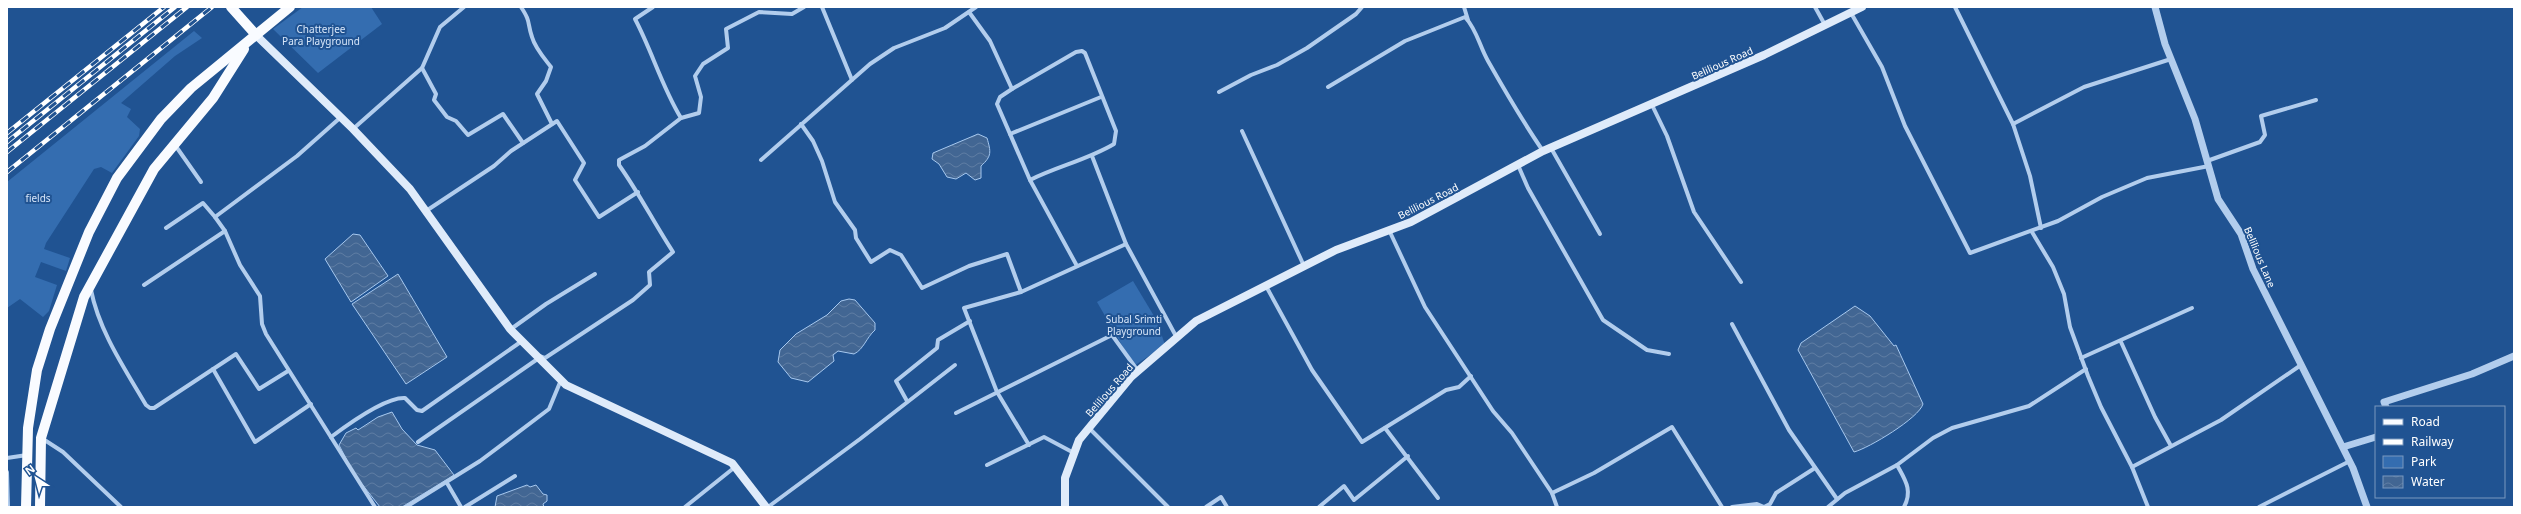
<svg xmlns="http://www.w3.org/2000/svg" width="2521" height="514" viewBox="0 0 2521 514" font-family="'Noto Sans',sans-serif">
	<defs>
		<pattern id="water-waves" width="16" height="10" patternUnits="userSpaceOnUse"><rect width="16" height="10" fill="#426693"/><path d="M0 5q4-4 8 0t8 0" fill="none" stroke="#5e7da3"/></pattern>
	</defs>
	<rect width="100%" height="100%" fill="#205392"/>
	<g fill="#346db0">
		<polygon points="303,7 371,7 382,24 318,73 273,29"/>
		<polygon points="194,31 202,38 175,56 121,103 131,109 127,117 140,129 139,136 112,173 101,167 94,169 46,243 44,249 70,258 66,271 41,262 35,277 57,285 49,311 43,317 20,299 7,308 7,182"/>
		<polygon points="1133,281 1157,321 1165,345 1134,366 1097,302"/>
	</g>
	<g fill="url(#water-waves)" stroke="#a6c8ef">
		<path d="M978 134 987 138C991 152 992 156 981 166V178L975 180 966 173 956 179 947 177 939 164 932 159 933 153Z"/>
		<polygon points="353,234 360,235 388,276 351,302 325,259"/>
		<polygon points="398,274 447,357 406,384 352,304"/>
		<path d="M849 299 855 300 875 323V330C866 338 864 349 854 354L838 351 833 355 834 361 808 382 791 378 778 362 780 350 796 334 827 315 841 301Z"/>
		<path d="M1855 306 1870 316 1894 346 1896 345 1923 404C1919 418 1869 448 1854 452L1798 350 1801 343Z"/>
		<polygon points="392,412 402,429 417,445 435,450 454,475 402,507 380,507 354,474 339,445 346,433 356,428 358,430 378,417"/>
		<polygon points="527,485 530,487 536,485 543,494 547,495 547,501 543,504 544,507 495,507 497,496"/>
	</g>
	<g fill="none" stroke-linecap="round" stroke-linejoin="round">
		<g stroke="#b2cded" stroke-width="4">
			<path d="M521 7C531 22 527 22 532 37 535 48 544 58 551 67L546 81 537 94 552 124"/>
			<path d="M653 7 635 19C652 51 662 87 681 118"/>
			<polyline points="822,7 852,80"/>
			<polyline points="1464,7 1468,20"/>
			<polyline points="1815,7 1825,25"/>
			<polyline points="1955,7 2013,124 2030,176 2041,228"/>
			<path d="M969 12 990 41 1012 89 1076 52 1082 51 1085 53 1116 131 1114 144C1087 160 1058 166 1030 180L1077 266"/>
			<polyline points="1851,13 1882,67 1905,126 1970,253 2058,221 2102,197 2147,178 2209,166"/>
			<polyline points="422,68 436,94 434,100 447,117 456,121 468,135 503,114 523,143"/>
			<path d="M1328 87 1405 41 1465 17C1477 30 1479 45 1488 61 1505 91 1523 122 1543 151"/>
			<polyline points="1012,89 1000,97 997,104 1030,180"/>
			<polyline points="1219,92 1251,75 1277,65 1307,48 1356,14 1362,7"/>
			<polyline points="1652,105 1667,136 1694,212 1741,282"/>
			<polyline points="801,124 813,141 822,161 835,202 855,230 856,238 871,262 890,250 901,255 922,288 969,266 1007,254 1021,292 1126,244 1177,338"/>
			<polyline points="2013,124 2084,87 2171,59"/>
			<polyline points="353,129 422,68 440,27 464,7"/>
			<polyline points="1242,131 1304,266"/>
			<polyline points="1010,134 1101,97"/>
			<polyline points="175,145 201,182"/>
			<polyline points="1551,148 1600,234"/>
			<polyline points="1092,156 1126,244"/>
			<polyline points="761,160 870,64 894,48 945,28 976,7"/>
			<polyline points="2207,161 2260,142 2265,135 2261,116 2316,100"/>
			<polyline points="1518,165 1528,188 1603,320 1647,350 1669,354"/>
			<polyline points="426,211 494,166 511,151 557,121 584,163 575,180 599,217 638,192"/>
			<polyline points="166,228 203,203 215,217 297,156 341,117"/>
			<polyline points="1389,230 1425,307 1493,411 1512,433 1552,493 1557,507"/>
			<polyline points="225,231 240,265 260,296 262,324 266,334 375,507"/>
			<polyline points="2032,232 2053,267 2064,294 2070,327 2088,376 2101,407 2132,467 2148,507"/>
			<polyline points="144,285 225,231 215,217"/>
			<polyline points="1266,286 1312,370 1362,442 1446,390 1459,387 1471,376"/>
			<path d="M91 290C99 331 125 369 146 405L150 408H154L236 354 259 389 288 371"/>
			<polyline points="1021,292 964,308 997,392 1029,445"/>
			<polyline points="1732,324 1789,430 1837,499"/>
			<polyline points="511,329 546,304 595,274"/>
			<polyline points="2121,342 2155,417 2171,446"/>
			<path d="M540 356 545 358 633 300 650 285 649 272 673 252C654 223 639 193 619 165V160L645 146 681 118 699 113 701 97 695 76 703 64 728 48 726 29 759 12 792 14 804 7"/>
			<polyline points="2081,358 2192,308"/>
			<polyline points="213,369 255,442 311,404"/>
			<polyline points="907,401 896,381 937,348 938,340 970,321"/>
			<polyline points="956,413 1112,335 1138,371"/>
			<polyline points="1089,428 1168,507"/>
			<polyline points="1385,428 1438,498"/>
			<path d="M331 437C347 425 386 397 405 398L417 410 422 411 522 341"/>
			<polyline points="43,439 63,452 121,507"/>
			<polyline points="418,442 539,358"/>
			<polyline points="7,458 27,455"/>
			<polyline points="987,465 1044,437 1074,453"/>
			<path d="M1897 465C1905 480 1913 490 1904 507"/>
			<polyline points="2132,467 2221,420 2301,365"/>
			<polyline points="7,472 8,507"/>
			<polyline points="447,483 461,507"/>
			<polyline points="1552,493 1594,473 1672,427 1722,507"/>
			<polyline points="406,507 480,461 549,409 561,380"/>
			<polyline points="465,507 515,476"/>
			<polyline points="685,507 735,467"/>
			<polyline points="768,507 860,439 955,365"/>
			<polyline points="1206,507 1221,497 1227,507"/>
			<polyline points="1319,507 1344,486 1354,500 1408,456"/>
			<polyline points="1732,507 1757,504 1764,507 1770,504 1776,493 1815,468"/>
			<polyline points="1828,507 1845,493 1897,465 1933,438 1952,428 2029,406 2086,369"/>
			<polyline points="2259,507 2350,461"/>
		</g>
		<g stroke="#b2cded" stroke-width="7">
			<polyline points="2155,7 2165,44 2195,119 2218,199 2241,234 2253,269 2353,468 2367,507"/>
			<polyline points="2386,407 2384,402 2472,374 2514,356"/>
			<polyline points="2343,447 2376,437"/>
		</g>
		<g stroke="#dfebfa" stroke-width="8">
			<polyline points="256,35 353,129 410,189 510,329 566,385 732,463 766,507"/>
			<polyline points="1065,507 1065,478 1079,440 1131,377 1196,321 1336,250 1411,222 1543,151 1764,55 1862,7"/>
		</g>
		<g stroke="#f9fbff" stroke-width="10">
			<polyline points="231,7 256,35"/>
			<polyline points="26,507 28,428 37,370 50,329 89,232 117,178 161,119 191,88 290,7"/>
			<polyline points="40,507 41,438 84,297 154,169 213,98 244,49"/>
		</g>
		<defs>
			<g id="rail">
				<polyline points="7,133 164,7"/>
				<polyline points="7,142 175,7"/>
				<polyline points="7,152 187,7"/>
				<polyline points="7,172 212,7"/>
			</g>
		</defs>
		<use href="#rail" stroke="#fff" stroke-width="4.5"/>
		<use href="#rail" stroke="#205392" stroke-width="3" stroke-dasharray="9" stroke-linecap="butt"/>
	</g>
	<g text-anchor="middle" stroke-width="4" stroke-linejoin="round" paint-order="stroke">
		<g font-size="10" fill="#d8e7fa" stroke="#205392">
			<text x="321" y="33">Chatterjee<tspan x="321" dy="12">Para Playground</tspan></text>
			<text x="38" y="202">fields</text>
			<text x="1134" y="323">Subal Srimti<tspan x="1134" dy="12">Playground</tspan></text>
		</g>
		<g font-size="10" fill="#fff" stroke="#205392">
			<text transform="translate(1722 63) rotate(-24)" y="4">Belilious Road</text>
			<text transform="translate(1428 201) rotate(-27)" y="4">Belilious Road</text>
			<text transform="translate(2260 257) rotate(67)" y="4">Belilious Lane</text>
			<text transform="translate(1109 390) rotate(-49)" y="4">Belilious Road</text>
		</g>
	</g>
	<rect width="2521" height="514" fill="none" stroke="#ffffff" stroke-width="16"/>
	<rect x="2375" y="406" width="130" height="92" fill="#205392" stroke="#7998be"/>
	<rect x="2383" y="419" width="20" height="6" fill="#f9fbff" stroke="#7998be"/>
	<text x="2411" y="426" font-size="12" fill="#ffffff">Road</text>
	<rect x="2383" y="439" width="20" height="6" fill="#ffffff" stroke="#7998be"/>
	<text x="2411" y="446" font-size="12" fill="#ffffff">Railway</text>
	<rect x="2383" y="456" width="20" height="12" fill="#346db0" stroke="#7998be"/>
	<text x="2411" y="466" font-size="12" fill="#ffffff">Park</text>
	<rect x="2383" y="476" width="20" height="12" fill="url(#water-waves)" stroke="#7998be"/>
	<text x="2411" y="486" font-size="12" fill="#ffffff">Water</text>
	<g transform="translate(36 478) rotate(324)" stroke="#205392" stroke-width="3" paint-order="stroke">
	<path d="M0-3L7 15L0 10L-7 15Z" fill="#ffffff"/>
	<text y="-6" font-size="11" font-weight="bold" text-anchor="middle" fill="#ffffff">N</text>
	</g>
</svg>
